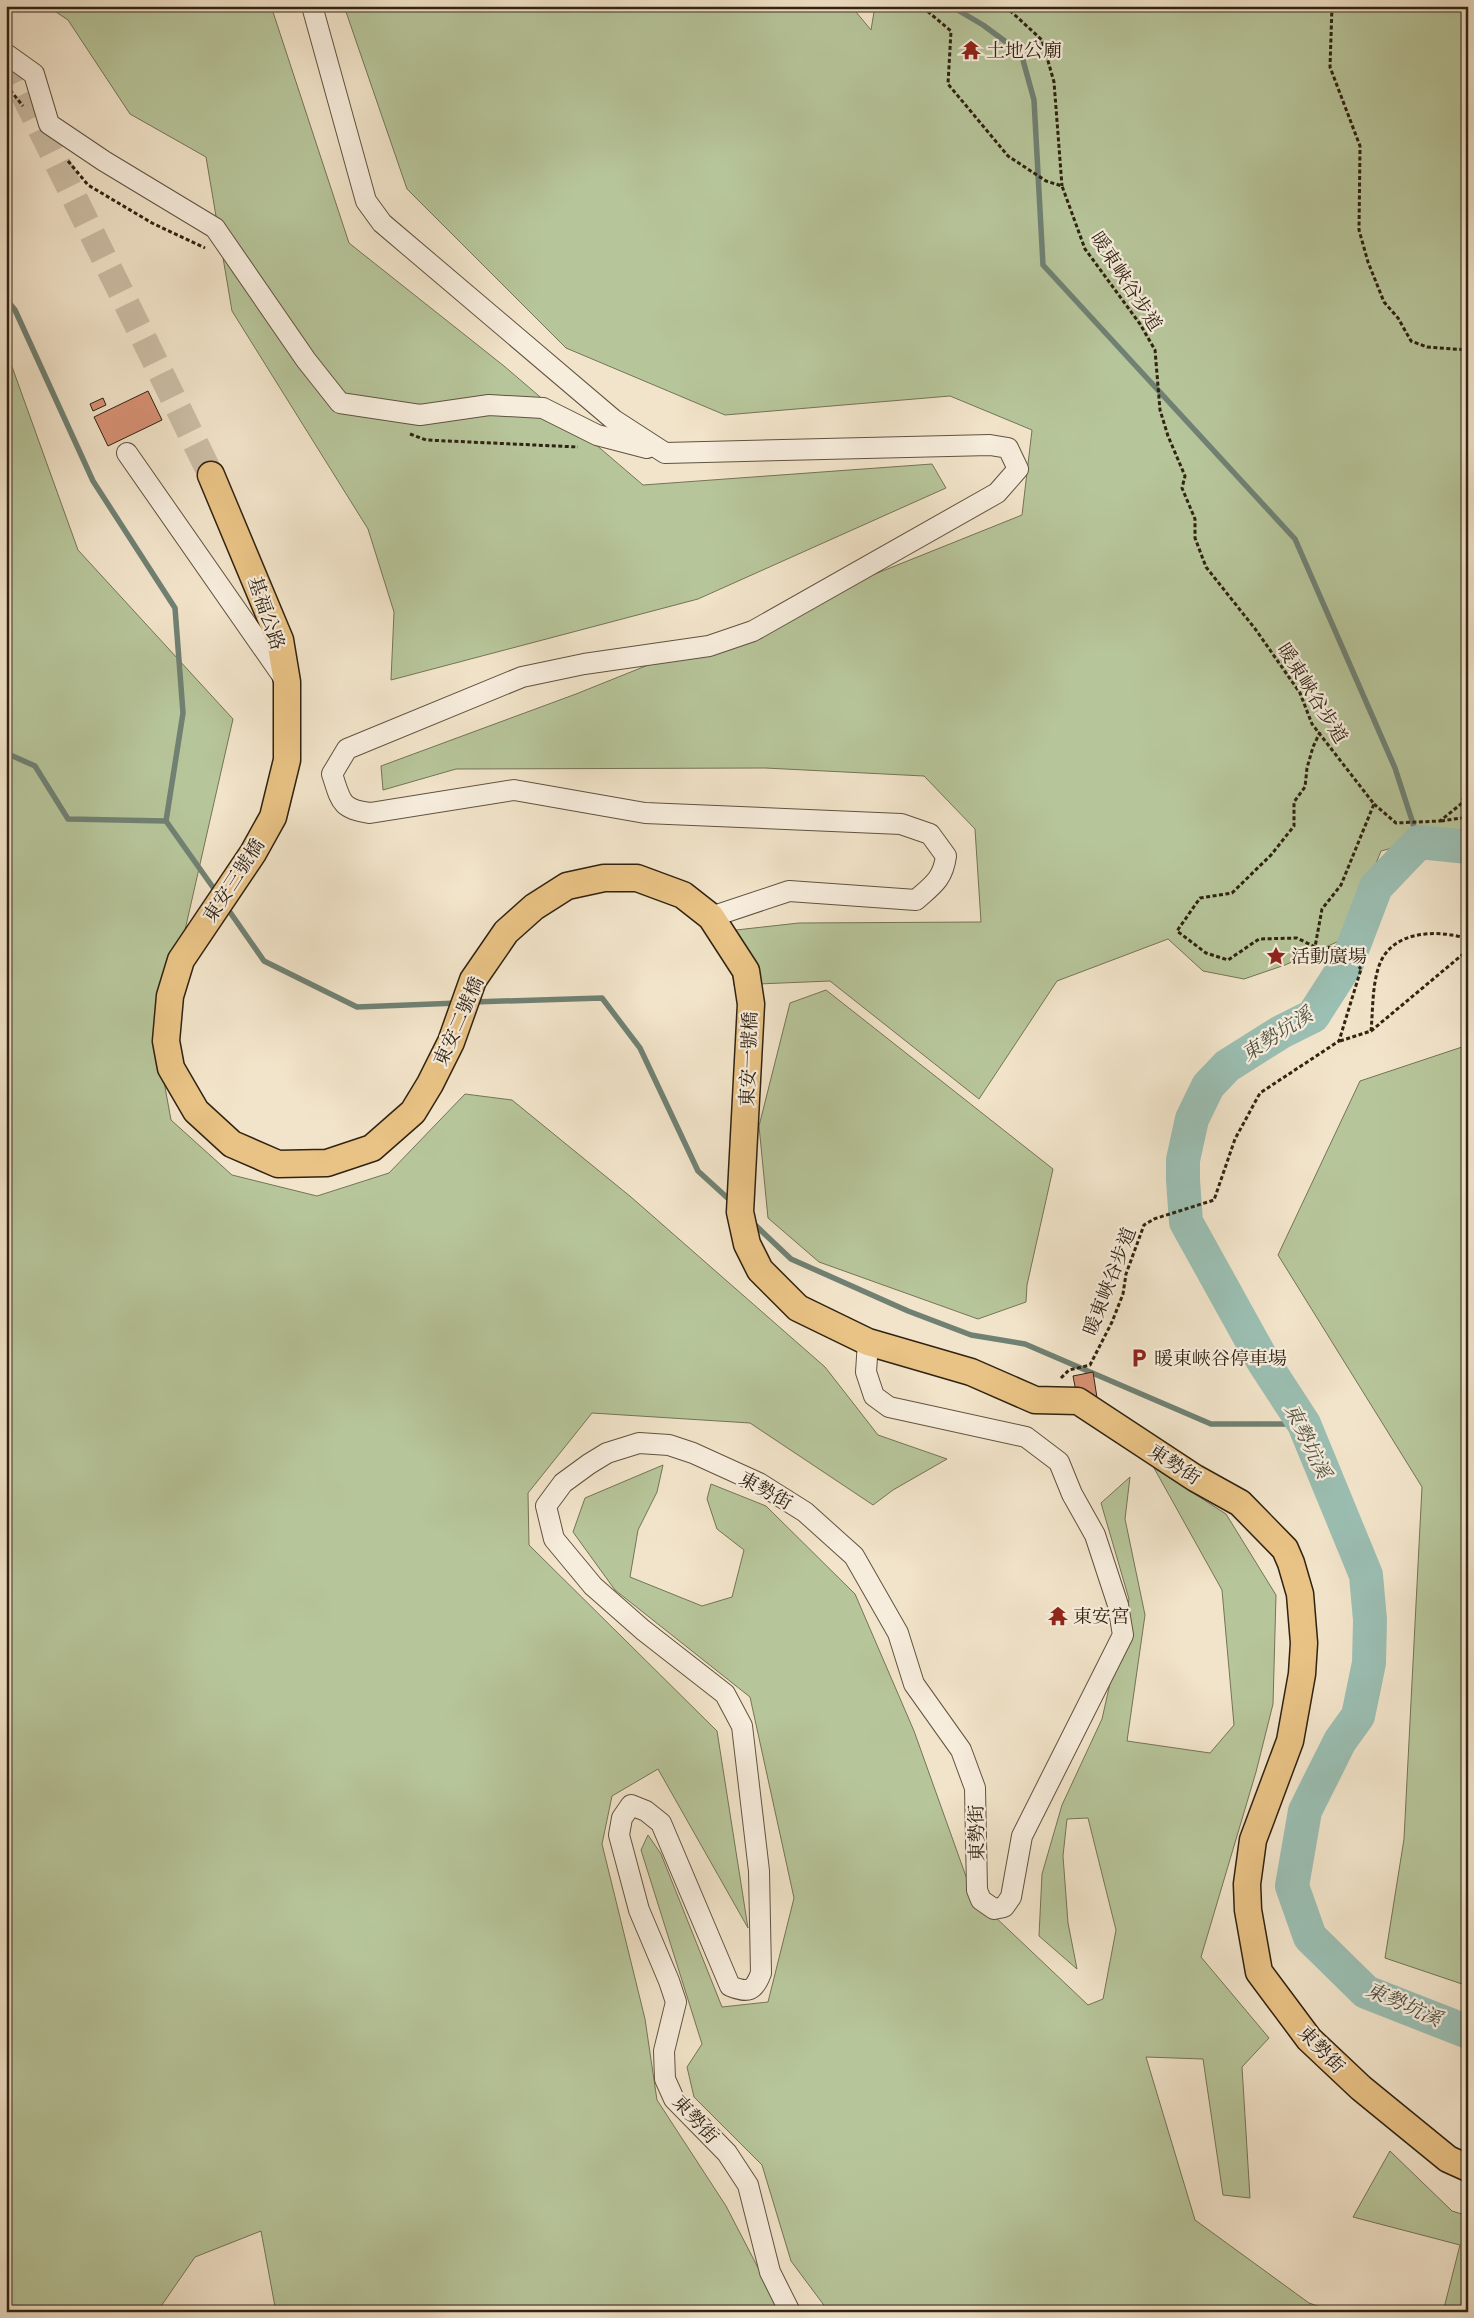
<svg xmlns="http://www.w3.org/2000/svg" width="1474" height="2318" viewBox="0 0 1474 2318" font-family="'Sorts Mill Goudy','Noto Serif TC',serif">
	<rect width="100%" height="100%" fill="#f2e4ca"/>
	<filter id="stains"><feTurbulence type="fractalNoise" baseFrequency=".004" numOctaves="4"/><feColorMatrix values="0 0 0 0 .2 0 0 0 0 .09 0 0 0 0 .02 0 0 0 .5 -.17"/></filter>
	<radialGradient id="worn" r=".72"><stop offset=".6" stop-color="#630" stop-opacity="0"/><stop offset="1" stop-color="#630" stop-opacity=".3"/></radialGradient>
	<g fill="#b7c59a" stroke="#747456">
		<polygon points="47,6 271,6 349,243 504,366 643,485 932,464 946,488 698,599 391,680 394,612 368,529 232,311 206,157 130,114 68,20"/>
		<polygon points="344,6 851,6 871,30 875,6 1468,6 1468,828 1381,851 1346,938 1285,965 1244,979 1203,971 1168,939 1057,981 979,1099 830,981 734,985 727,931 799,923 981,922 975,829 924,776 765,768 456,769 383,790 381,766 576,694 1022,515 1032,430 950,396 725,415 566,348 407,189"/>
		<polygon points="6,350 78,550 233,719 170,996 161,1065 171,1120 232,1175 317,1196 389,1173 465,1094 512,1100 631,1197 825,1367 878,1435 947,1459 893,1490 873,1505 750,1423 592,1413 528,1493 529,1545 717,1731 748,1928 658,1769 612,1796 602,1844 645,2019 657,2100 726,2206 781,2312 276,2312 261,2231 195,2257 157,2312 6,2312"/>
		<polygon points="826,990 1053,1169 1027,1285 1026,1302 978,1319 819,1262 768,1218 759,1126 790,1003"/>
		<polygon points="1468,1045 1468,1986 1385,1958 1404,1839 1422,1487 1278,1255 1360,1081"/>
		<polygon points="663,1465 657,1492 638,1530 630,1577 702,1606 732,1597 744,1550 717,1529 707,1499 711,1484 766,1506 855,1594 914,1731 973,1896 1088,2005 1103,1999 1116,1930 1088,1818 1067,1819 1063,1856 1068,1923 1077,1969 1039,1936 1042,1874 1062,1805 1102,1719 1129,1599 1101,1503 1130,1477 1125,1519 1145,1615 1127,1741 1210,1753 1234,1725 1222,1590 1154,1468 1226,1514 1276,1595 1273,1704 1256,1772 1201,1957 1269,2038 1242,2067 1250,2198 1223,2195 1203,2059 1146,2057 1195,2220 1309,2303 1335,2312 829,2312 791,2261 762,2165 694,2097 687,2067 702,2044 641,1850 648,1835 661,1854 722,2007 768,2002 794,1898 750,1697 615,1590 573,1532 585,1498"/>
		<polygon points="1390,2151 1452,2211 1468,2216 1468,2312 1443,2312 1460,2245 1353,2217"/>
	</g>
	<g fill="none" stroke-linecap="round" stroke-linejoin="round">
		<g stroke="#708173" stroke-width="5.5">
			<polyline points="951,6 983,25 1021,53 1034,100 1043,265 1295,539 1395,768 1419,842"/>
			<polyline points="6,299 15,310 93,481 175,608 183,713 166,821"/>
			<polyline points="6,753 35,766 68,819 166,821 217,893"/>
			<polyline points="225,905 264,961 357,1007 458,1003"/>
			<polyline points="473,1002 602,998 640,1048 698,1171 733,1203"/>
			<polyline points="752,1222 791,1259 908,1311 971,1335 1025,1344 1211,1424 1304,1424"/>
		</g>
		<polyline stroke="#9bbfb3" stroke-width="34" points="1468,847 1419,842 1376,887 1347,963 1313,1016 1281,1032 1227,1066 1208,1086 1192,1119 1183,1160 1183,1180 1186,1222 1263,1361 1304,1424 1366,1575 1370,1620 1369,1663 1358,1716 1340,1741 1305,1811 1292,1886 1310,1937 1366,1992 1468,2032"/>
	</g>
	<g fill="#d79275" stroke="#302312">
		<polygon points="148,391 162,420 108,446 94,417"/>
		<polygon points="103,398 106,405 93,411 90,404"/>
		<polygon points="1093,1372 1098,1404 1079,1407 1073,1376"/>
	</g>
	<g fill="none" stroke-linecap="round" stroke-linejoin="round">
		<polyline stroke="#cbbda5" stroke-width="26" stroke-dasharray="26 13" stroke-linecap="butt" points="6,59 211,475"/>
		<defs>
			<g id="minor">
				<path d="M312 6 366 201 382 223 614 420 665 453 990 445 1008 448 1018 469 997 493 753 631 709 646 584 664 522 677 347 749 332 774C341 801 340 809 370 813L514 790 645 813 901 824 930 834 946 856C943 879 933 885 916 900L789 891 711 917"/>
				<polyline points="6,54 34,74 49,124 104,161 215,228 306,360 340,403 420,415 489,405 543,408 597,435 647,448"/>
				<polyline points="127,453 286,681"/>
				<path d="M790 2312 770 2272 748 2185 727 2153 674 2099 665 2079 664 2051 676 2002 669 1981 639 1910 619 1835 622 1818 631 1805 646 1811 661 1823 730 1986C748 1993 754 1992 761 1973L759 1871 742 1726 725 1694 643 1630 593 1586 554 1539 546 1506 563 1483 589 1464 607 1453 639 1443 669 1445 693 1453 759 1483 805 1512 854 1556 898 1633 914 1684 961 1750 975 1788 977 1890 981 1900 994 1909 1004 1907 1011 1897 1022 1836 1123 1635 1118 1605 1095 1535 1072 1494 1059 1462 1026 1437 889 1407 874 1396 866 1372 868 1342"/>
			</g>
			<polyline id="major" points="211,475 280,640 287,682 287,760 273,817 253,853 181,960 170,996 166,1041 171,1068 196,1111 232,1144 278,1164 327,1163 372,1148 413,1112 430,1084 451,1042 473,980 506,932 534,907 567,886 604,878 637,878 683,895 711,917 746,971 751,1004 740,1212 747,1244 760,1270 798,1308 868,1342 971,1372 1035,1400 1078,1401 1195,1478 1240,1503 1285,1549 1291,1563 1300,1594 1304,1643 1302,1674 1290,1741 1253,1840 1247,1884 1248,1910 1259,1972 1309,2039 1361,2088 1448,2159 1468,2168"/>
		</defs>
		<use href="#minor" stroke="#605340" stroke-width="22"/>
		<use href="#major" stroke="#302312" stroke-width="29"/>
		<g stroke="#302312" stroke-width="3" stroke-dasharray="4 2.5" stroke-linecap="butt">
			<polyline points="928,6 926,10 951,31 948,84 1008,156 1046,181 1062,186 1085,249 1140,324 1155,350 1160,410 1168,436 1185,476 1182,488 1195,519 1195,538 1206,567 1256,630 1300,693 1312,724 1374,804 1341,885 1322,909 1315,947 1341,948 1361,969"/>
			<polyline points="1005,6 1042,40 1054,82 1062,186"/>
			<polyline points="1332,6 1330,67 1360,146 1359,230 1368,262 1384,302 1398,318 1411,341 1427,347 1468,350"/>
			<polyline points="6,85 23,106"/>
			<polyline points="68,161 88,185 152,223 205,248"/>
			<polyline points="410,434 426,440 578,447"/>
			<polyline points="1374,804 1396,823 1440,821 1461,804 1468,786"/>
			<polyline points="1441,821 1468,817"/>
			<polyline points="1315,947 1297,938 1259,939 1228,960 1206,953 1177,931 1200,898 1232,893 1271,855 1294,826 1294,802 1305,787 1307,768 1313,747 1320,732"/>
			<path d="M1371 1031C1373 1010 1372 986 1379 966 1391 930 1438 929 1468 939"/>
			<polyline points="1340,1041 1371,1031 1468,950"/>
			<polyline points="1061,1378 1069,1370 1090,1365 1112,1322 1123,1294 1126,1274 1144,1225 1154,1219 1214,1200 1235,1139 1260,1093 1339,1041 1361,969"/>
		</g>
		<use href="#minor" stroke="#f7eddd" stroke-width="20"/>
		<use href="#major" stroke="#e9c285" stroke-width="26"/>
	</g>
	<defs>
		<symbol id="temple-bare" viewBox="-9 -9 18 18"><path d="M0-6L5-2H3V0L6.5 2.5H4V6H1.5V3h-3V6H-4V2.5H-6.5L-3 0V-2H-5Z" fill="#8f2418" stroke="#f7eddd" stroke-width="2.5" paint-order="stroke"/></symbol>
		<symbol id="sight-bare" viewBox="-9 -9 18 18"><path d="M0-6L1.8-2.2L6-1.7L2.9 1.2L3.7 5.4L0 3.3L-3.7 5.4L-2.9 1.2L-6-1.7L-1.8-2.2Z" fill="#8f2418" stroke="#f7eddd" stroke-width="2.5" paint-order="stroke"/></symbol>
		<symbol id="parking-bare" viewBox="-9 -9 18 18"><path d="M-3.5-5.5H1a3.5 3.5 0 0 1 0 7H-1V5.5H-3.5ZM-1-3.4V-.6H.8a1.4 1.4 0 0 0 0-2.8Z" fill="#8f2418" stroke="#f7eddd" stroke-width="2.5" paint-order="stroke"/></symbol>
	</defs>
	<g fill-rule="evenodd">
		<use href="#temple-bare" x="957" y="36" width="28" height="28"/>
		<use href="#sight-bare" x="1262" y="942" width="28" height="28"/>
		<use href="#parking-bare" x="1125" y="1344" width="28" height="28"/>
		<use href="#temple-bare" x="1044" y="1602" width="28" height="28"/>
	</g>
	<g text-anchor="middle" stroke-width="4.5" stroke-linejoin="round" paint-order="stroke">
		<g font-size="19" fill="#302312" stroke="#f7eddd" text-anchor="start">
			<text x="986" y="57">土地公廟</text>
			<text x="1291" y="963">活動廣場</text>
			<text x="1154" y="1365">暖東峽谷停車場</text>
			<text x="1073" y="1623">東安宮</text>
		</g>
		<g font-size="19" fill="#302312" stroke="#f7eddd">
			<text transform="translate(1127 281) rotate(57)" y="7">暖東峽谷步道</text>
			<text transform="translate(267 613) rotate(71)" y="7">基福公路</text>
			<text transform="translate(1313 693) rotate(58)" y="7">暖東峽谷步道</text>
			<text transform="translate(233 880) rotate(-57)" y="7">東安三號橋</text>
			<text transform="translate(458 1021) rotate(-66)" y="7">東安二號橋</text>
			<text transform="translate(748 1059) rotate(-88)" y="7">東安一號橋</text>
			<text transform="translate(1109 1281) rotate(-69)" y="7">暖東峽谷步道</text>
			<text transform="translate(1175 1464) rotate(33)" y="7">東勢街</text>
			<text transform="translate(766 1490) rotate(29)" y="7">東勢街</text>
			<text transform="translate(976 1833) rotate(-91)" y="7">東勢街</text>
			<text transform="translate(1322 2049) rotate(46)" y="7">東勢街</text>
			<text transform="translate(696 2119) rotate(48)" y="7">東勢街</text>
		</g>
		<g font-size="20" font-style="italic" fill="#505242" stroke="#f7eddd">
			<text transform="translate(1277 1034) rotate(-33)" y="7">東勢坑溪</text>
			<text transform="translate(1308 1441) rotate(64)" y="7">東勢坑溪</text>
			<text transform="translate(1404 2004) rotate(24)" y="7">東勢坑溪</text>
		</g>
	</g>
	<rect width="1474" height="2318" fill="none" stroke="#f2e4ca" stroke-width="25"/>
	<rect x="8" y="8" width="1459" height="2303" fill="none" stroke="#302312" stroke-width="2.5"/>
	<rect x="12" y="12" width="1449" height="2293" fill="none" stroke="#302312"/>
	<rect width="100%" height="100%" filter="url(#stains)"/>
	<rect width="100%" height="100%" fill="url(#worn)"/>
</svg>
